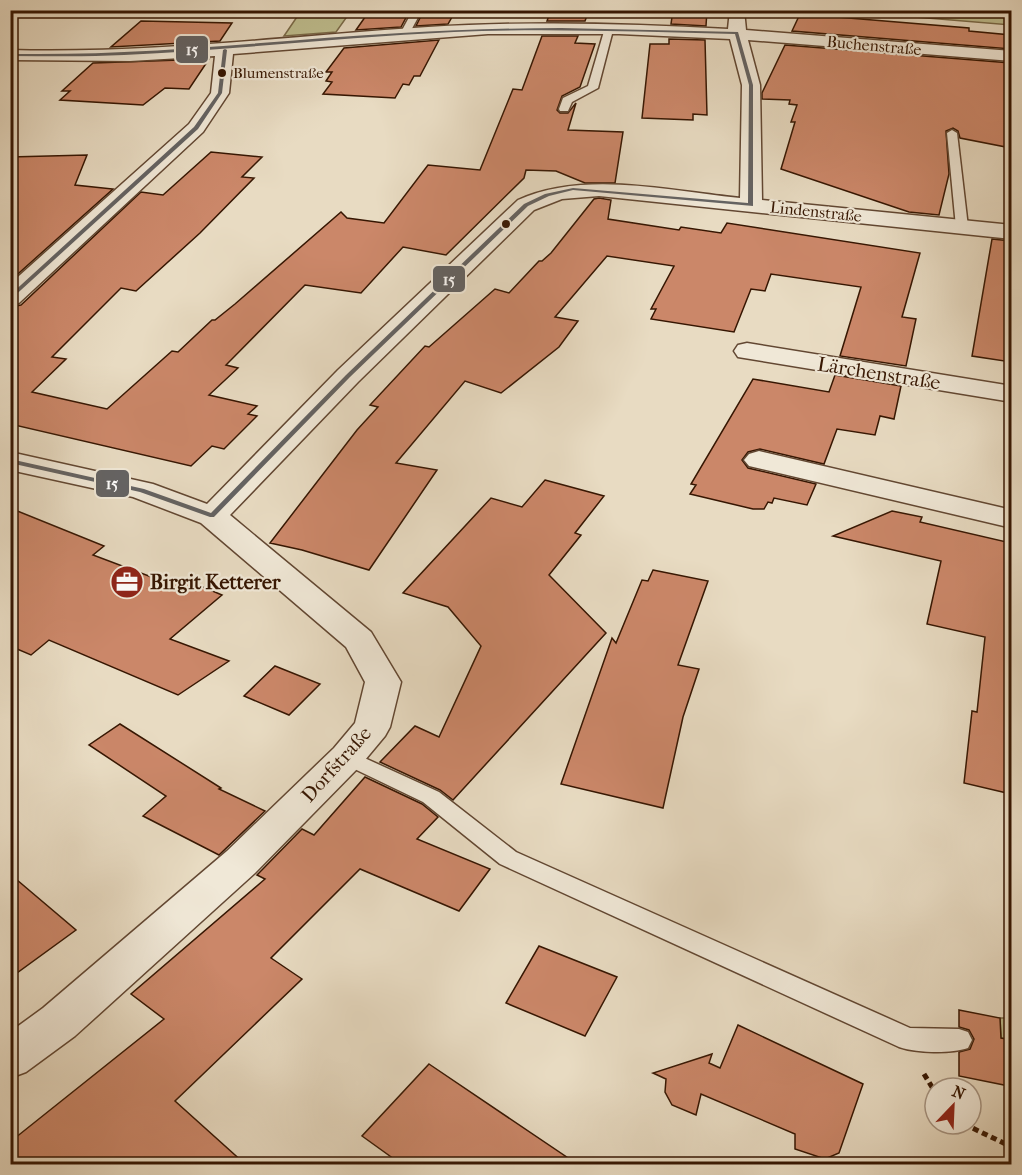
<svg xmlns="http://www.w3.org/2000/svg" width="1022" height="1175" viewBox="0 0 1022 1175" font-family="'IM FELL French Canon',serif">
	<rect width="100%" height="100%" fill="#e8dbc2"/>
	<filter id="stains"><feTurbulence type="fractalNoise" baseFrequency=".00333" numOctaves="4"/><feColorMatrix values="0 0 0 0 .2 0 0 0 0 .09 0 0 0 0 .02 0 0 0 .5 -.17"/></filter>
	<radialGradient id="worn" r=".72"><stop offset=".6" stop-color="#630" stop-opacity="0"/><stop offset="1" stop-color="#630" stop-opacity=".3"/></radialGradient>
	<g fill="#bebd8e" stroke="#7a6a48" stroke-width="1.5">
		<polygon points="301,11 301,10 351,11 336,32 284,36"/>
		<polygon points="855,11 1011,11 1011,25 855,12"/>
		<polygon points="1000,1018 1011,1018 1011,1087 1009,1086 1007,1040 1001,1038"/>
	</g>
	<g fill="#cb8769" stroke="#361602" stroke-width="1.5">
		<polygon points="370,10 410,10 401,27 356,30"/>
		<polygon points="424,10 456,10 448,24 416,26"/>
		<polygon points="551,10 589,10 585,21 547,21"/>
		<polygon points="673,10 707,10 706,26 671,24"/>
		<polygon points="800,14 969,28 969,31 1011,35 1011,49 792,31"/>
		<polygon points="141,21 232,23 220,41 111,47"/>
		<polygon points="542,36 578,36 575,43 595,44 580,87 562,96 557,110 560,113 568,113 576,103 568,130 623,132 615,183 585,183 556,171 526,170 524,178 446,255 403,247 361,293 305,285 226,365 238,368 209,395 257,406 248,414 257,416 224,449 212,446 191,466 10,424 10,307 21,305 141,192 163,195 211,152 262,157 242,177 254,178 200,233 136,291 121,288 52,357 66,359 32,392 107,409 172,351 178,352 212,320 215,320 235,304 341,212 347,218 384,223 428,165 480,170 513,89 522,90"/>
		<polygon points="669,39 705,40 707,115 693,114 693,120 642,118 650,44 669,44"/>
		<polygon points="439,40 420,76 414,76 409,85 403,84 395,98 323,94 332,82 326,81 332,72 326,72 344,48"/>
		<polygon points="785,45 1011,63 1011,148 960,138 958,131 953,128 946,131 949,174 939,215 909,212 781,169 795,122 791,122 797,105 789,104 790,100 762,99 762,93"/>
		<polygon points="209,59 189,89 165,88 143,105 60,100 70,91 62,91 93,63"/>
		<polygon points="87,155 75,185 113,189 10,281 10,157"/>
		<polygon points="599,198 611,200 608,219 679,230 681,227 721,233 727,223 920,253 902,317 916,319 906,366 840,356 861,287 771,274 765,291 751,289 734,332 651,319 656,309 651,309 674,266 607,256 555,317 578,321 559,347 501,393 465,381 396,463 437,470 369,570 302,550 270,543 357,430 378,407 370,405 425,346 429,347 495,289 509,293 539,261 542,261 551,253 594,199"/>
		<polygon points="992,239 1011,241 1011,362 972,356"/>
		<polygon points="835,375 901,386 894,419 880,416 875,435 837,429 824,464 760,449 748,452 742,460 748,468 816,484 807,505 774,498 772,503 768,502 764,509 753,509 690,494 696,485 691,484 753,379 829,392"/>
		<polygon points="545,480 604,496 575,533 581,535 549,575 606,633 453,800 440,790 380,762 415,726 439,737 481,646 448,607 403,593 491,498 522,507"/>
		<polygon points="10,508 104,546 93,555 162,581 184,579 222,595 170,639 229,661 178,695 49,640 31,655 10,646"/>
		<polygon points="892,511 922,517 920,522 1011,543 1011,794 964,783 972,711 977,712 985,637 927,624 941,561 833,536"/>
		<polygon points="653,570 708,581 678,665 699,669 683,717 663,808 561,784 612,638 616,643 642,580 648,581"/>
		<polygon points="275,666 320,684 289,715 244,696"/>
		<polygon points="120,724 221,788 219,789 265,811 219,855 143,816 166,796 89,745"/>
		<polygon points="365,777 422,804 438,817 417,839 490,869 459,911 360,869 271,958 302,979 175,1101 245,1164 10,1164 10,1142 164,1019 131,994 265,879 257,875 302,829 314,835"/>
		<polygon points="10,874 76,930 10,978"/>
		<polygon points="539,946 617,977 585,1036 506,1003"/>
		<polygon points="959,1010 1000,1018 1001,1038 1007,1039 1009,1086 959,1076 959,1052 970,1049 974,1039 969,1030 959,1027"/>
		<polygon points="738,1025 863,1084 839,1153 825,1159 795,1149 795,1134 701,1094 696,1115 672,1105 665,1092 666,1079 653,1073 712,1054 709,1063 720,1068"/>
		<polygon points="429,1064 577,1164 401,1164 362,1136"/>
	</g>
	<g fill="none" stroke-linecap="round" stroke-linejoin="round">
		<defs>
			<g id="lane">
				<polygon points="413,10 422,10 408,36 402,36 400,34"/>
				<polygon points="605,28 613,30 598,88 572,102 568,111 560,111 559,109 563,98 588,86"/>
				<polygon points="952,130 957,133 968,227 962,231 956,227 947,133"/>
				<path d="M347 750 439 792 516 852 910 1028 959 1029 968 1032 972 1040 968 1048C950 1054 917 1053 899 1047L500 864 423 802 340 762 337 757 340 752Z"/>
			</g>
			<g id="street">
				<path d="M730 10H744L746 30 1012 51V61L748 40 760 85 762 200 1012 225V239L599 196 562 199 534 210 358 382 230 515 371 632 401 682 390 727 385 736 360 766 255 873 75 1036 26 1072 10 1078V1032L43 1008 227 851 334 748 355 723 365 682 346 647 201 523 133 497 10 470V452L153 484 207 504 338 370 518 200C585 170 669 191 740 198L742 85 730 39 619 34H488L233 54 229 93 203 132 19 303 10 305V284L189 124 211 93 215 56 130 61 10 60V50C151 54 289 36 428 27 528 21 628 23 728 29Z"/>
				<polygon points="747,343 1012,386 1012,402 738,357 734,351 738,345"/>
				<polygon points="759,451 1012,510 1012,528 749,466 744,460 749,454"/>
			</g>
		</defs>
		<use href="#lane" stroke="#624732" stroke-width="3"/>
		<use href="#street" stroke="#624732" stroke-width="3"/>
		<g stroke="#361602" stroke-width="5" stroke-dasharray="6 4" stroke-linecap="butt">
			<polyline points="1008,1045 1012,1045"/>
			<polyline points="924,1074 935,1092"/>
			<polyline points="964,1124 1012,1147"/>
		</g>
		<use href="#lane" fill="#f0e8d7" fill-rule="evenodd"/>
		<use href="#street" fill="#f0e8d7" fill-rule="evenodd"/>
		<defs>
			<g id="bus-1">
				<path d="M561 28 738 32 753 85V206L573 190 549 196 528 206 350 377 214 517H210L140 492 10 463V459L144 489 211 513 346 375 524 204 545 194 573 188 748 203 749 85 735 34C642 32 548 28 454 32 344 37 234 50 124 55 86 57 48 56 10 56V54C48 54 86 54 124 52 217 48 309 38 401 33 455 30 508 28 561 28Z"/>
				<polygon points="225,49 227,50 222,93 198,129 10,300 10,295 194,127 218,93 223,50"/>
			</g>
		</defs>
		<use href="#bus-1" stroke="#f0e8d7" stroke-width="4"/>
		<use href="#bus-1" fill="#646363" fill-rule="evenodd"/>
	</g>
	<defs>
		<symbol id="office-disc" viewBox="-11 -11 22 22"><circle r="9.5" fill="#8f2418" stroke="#f0e8d7"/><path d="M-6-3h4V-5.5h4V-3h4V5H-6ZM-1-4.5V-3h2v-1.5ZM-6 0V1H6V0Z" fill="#fff"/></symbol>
	</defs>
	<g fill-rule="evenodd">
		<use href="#office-disc" x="108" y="563" width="38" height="38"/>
	</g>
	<g fill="#361602" stroke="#f0e8d7" stroke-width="2">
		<circle cx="222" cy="73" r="5"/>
		<circle cx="506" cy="224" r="5"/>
	</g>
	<g text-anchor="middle" stroke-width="4.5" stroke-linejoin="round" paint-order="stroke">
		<g font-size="15" fill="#361602" stroke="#f0e8d7" text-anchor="start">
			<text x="233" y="78">Blumenstraße</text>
		</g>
		<g font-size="16" fill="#361602" stroke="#f0e8d7">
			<text transform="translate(874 45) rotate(5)" y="6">Buchenstraße</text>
			<text transform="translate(816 211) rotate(6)" y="6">Lindenstraße</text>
		</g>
		<g font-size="20" fill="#361602" stroke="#f0e8d7">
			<text transform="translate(879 373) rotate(9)" y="7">Lärchenstraße</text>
			<text transform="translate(336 764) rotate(-48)" y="7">Dorfstraße</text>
		</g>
		<g font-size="20" font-weight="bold" fill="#361602" stroke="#f0e8d7" text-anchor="start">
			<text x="150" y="589">Birgit Ketterer</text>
		</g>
	</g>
	<g stroke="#f0e8d7" stroke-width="2">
		<rect x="175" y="35" width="34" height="29" rx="6" fill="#646363"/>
		<rect x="432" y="265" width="34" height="28" rx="6" fill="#646363"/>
		<rect x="95" y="469" width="35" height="29" rx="6" fill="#646363"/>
	</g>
	<g font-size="16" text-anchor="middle" font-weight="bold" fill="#fff">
		<text x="192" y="55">15</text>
		<text x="449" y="285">15</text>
		<text x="112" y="489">15</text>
	</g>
	<rect width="1022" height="1175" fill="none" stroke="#e8dbc2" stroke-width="36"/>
	<rect x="12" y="12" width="998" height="1151" fill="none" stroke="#361602" stroke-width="3"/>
	<rect x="18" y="18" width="986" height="1139" fill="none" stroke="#361602" stroke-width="1.5"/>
	<g transform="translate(953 1106) rotate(23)"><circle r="28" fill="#f0e8d7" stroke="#a69482" stroke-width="1.5"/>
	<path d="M0-4.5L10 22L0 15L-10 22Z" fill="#8f2418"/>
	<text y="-9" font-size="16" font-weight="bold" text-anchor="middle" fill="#361602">N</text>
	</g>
	<rect width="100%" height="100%" filter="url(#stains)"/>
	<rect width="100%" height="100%" fill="url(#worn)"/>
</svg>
